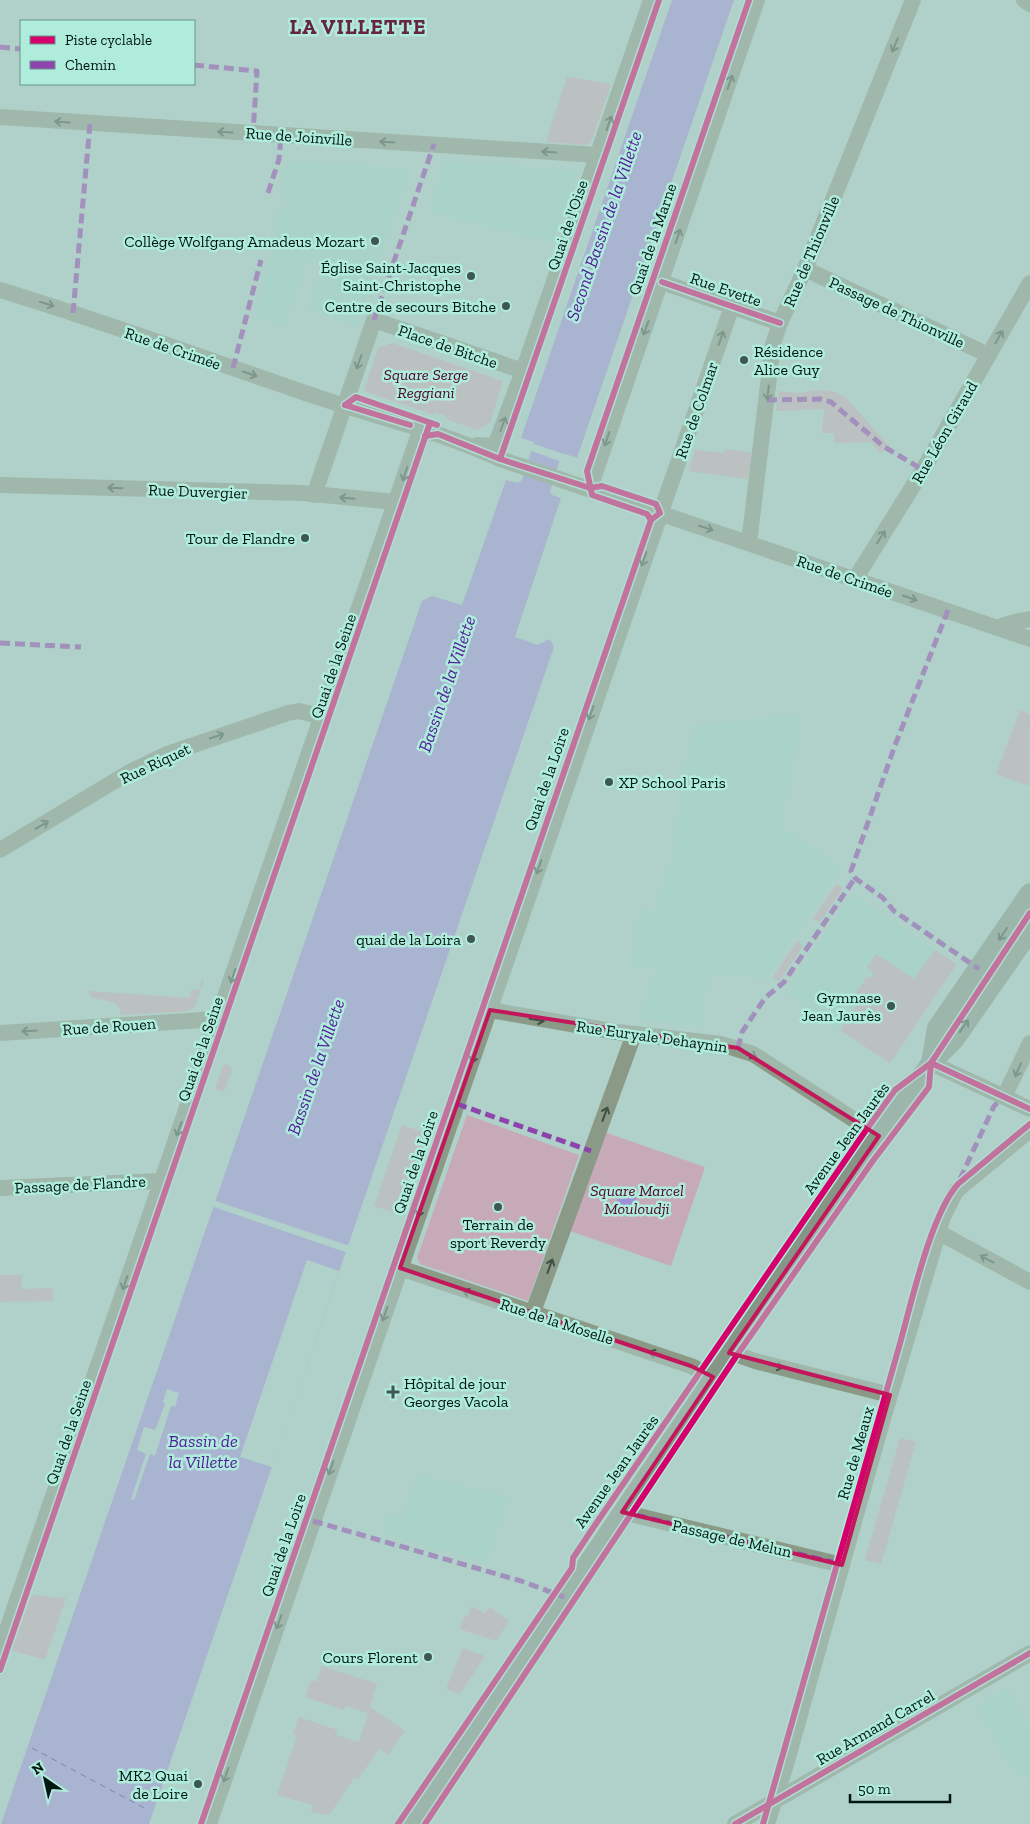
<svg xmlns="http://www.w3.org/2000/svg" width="1030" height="1824" viewBox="0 0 1030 1824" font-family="'Zilla Slab',serif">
	<rect width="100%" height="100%" fill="#b0d1c9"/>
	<g fill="#a0d6c8">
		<polygon points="313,158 317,162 405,169 409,174 357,327 308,310 323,268 307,262 284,326 256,316 272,251 278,210 286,207 286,196 281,193 286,165 290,162 307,163"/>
		<polygon points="444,161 578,170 553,243 429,212"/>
		<polygon points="803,714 781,826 841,867 766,979 708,974 703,1027 639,1020 657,970 633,967 639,907 654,912 677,843 672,841 686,773 682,771 695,726"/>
		<polygon points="853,894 935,950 914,979 876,954 874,972 870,979 867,977 853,997 856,999 856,1007 840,1030 785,993"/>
		<polygon points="417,1474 509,1496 487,1563 382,1533 388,1515 402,1519"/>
		<polygon points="1008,1689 1030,1727 1030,1779 1014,1772 977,1707"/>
	</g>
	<g fill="#c7aab7">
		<polygon points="567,77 611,84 591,142 586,145 546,142"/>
		<polygon points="392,343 503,381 490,423 477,430 446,419 446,416 435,412 434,415 364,391 378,348"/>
		<polygon points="818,390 836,392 847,399 890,447 880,453 871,442 835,443 834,433 822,433 824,409 776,411 779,391 800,393"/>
		<polygon points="725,449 752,453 748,479 688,471 695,450 724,453"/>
		<polygon points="1020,710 1030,714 1029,786 996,774"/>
		<polygon points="837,884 843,888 819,923 813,918"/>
		<polygon points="797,941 803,946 779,981 773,977"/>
		<polygon points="935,950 957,964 890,1063 840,1030 856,1007 852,1004 856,999 853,996 867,977 870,978 874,973 867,967 876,954 914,979"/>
		<path d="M202 980H204L195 1007 187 1011 121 1015C119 998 104 1002 91 997L88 991 190 998 191 990H199Z"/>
		<polygon points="227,1064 232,1069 224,1092 215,1089 223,1066"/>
		<polygon points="467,1115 579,1155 528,1301 420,1264 417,1258"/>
		<polygon points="402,1125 432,1135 404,1216 374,1206"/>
		<polygon points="604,1132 705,1167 671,1266 570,1231"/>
		<polygon points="0,1275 22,1275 21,1289 53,1288 53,1301 0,1302"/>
		<polygon points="900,1438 916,1442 881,1564 865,1560"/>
		<polygon points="32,1595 66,1598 45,1660 11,1650"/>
		<polygon points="471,1606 484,1613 490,1607 509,1621 496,1641 460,1629 464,1616 468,1617"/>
		<polygon points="463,1648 485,1656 460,1694 446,1689"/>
		<polygon points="322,1666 377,1684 370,1707 405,1731 388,1755 379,1749 358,1779 354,1778 329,1815 311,1812 313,1805 277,1795 297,1736 293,1734 299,1717 337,1730 336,1735 359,1742 368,1713 346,1706 344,1710 305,1697 311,1680 316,1682"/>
	</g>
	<g fill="#9f91d9">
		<polygon points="672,0 734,0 577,458 562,453 550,491 552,495 561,498 515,637 537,645 550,639 554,647 149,1824 1,1824 422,601 432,596 462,605 506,480 518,483 522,480 534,442 521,438"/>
		<circle cx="627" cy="1202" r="10"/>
	</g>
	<g fill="#b0d1c9">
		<polygon points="518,437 525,441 579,459 576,460 564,456 562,462 529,450 531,443 519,440"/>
		<polygon points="213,1200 350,1246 348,1253 211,1206"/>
		<polygon points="307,1260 339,1271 272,1467 240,1457"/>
		<polygon points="167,1389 179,1393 175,1407 171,1406 155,1456 150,1454 134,1500 131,1499 146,1454 137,1450 144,1427 155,1430 165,1404 163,1402"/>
	</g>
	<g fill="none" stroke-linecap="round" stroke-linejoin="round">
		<polyline stroke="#541b9a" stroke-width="1" stroke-dasharray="6 5" stroke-linecap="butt" points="32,1748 148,1810"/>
		<g stroke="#8a9a87" stroke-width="16">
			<polyline points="1024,0 1030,4"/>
			<polyline points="0,117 598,155"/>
			<polyline points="805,269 978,350 988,356"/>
			<polyline points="662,282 780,323"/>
			<path d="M0 290C108 323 214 362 320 398 381 418 442 432 500 459L1030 639"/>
			<polyline points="477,445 495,446 523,371 651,0"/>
			<polyline points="0,485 303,493 395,502"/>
			<polyline points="590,488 757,0"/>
			<polyline points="314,495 374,320 523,371"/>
			<polyline points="749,543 773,344 780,323 805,269 913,0"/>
			<polyline points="855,579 923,470 1030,283"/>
			<polyline points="999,627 1014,622 1030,619"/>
			<polyline points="0,850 128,773 167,754 288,713 299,711 323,717"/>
			<polyline points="490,1010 617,1032 721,1044 753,1054 879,1136"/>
			<polyline points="0,1033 218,1019"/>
			<polyline points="931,1063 1030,1109"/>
			<polyline points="1004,1097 1030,1043"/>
			<polyline points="0,1188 160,1181"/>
			<polyline points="938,1232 1030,1282"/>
			<polyline points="400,1268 691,1366 713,1377"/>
			<polyline points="533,1312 634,1034"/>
			<polyline points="730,1352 755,1361 890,1395"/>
			<polyline points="622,1512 842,1565"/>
			<polyline points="0,1650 421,428"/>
			<polyline points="209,1824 732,306"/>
			<polyline points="735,1824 1030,1653"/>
			<polyline points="767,1824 785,1768 882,1422 943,1217 956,1191 1030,1130"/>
		</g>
		<g stroke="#859687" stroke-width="20">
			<polyline points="931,1063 937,1028 1030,893"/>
			<polyline points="411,1824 864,1157 931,1063 954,1040 1030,931"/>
		</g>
		<g stroke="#8e44ad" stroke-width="5" stroke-dasharray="10 5" stroke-linecap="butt">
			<polyline points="0,47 21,49"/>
			<polyline points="194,65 257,71 253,133"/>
			<polyline points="268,193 279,159 281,135"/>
			<polyline points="73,313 90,124"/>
			<polyline points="374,320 434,144"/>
			<polyline points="233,368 261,260"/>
			<polyline points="767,400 820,399 831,402 883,446 923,470"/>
			<polyline points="948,610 894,748 851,871 855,878 883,898 894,911 979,969"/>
			<polyline points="0,643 81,647"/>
			<polyline points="738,1048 742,1032 765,998 784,982 855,878"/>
			<polyline points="457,1104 591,1151"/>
			<polyline points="960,1179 994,1106 1004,1097"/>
			<polyline points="622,1512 840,1564"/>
			<polyline points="313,1521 521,1581 564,1597"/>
		</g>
		<defs>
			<g id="cycleway">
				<polyline points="662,282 780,323"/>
				<polyline points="345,405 356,397 437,425"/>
				<polyline points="345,405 410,425"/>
				<polyline points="500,459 659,0"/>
				<polyline points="651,520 647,514 592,495 587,471 749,0"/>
				<polyline points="931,1063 1030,1109"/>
				<polyline points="0,1670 430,423"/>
				<polyline points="201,1824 651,520 660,513 656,504 602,486 590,488 500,459 438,434 425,436"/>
				<polyline points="398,1824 572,1568 573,1558 593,1528 864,1133 895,1090 931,1063 1030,913"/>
				<polyline points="425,1824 737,1355 872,1162 929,1087 931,1063"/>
				<polyline points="735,1824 1030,1653"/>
				<path d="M763 1824C808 1668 851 1511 897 1354 910 1310 929 1217 958 1184L1030 1124"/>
			</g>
		</defs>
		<use href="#cycleway" stroke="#afecdc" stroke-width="9"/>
		<use href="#cycleway" stroke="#d6006c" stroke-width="6"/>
	</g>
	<defs><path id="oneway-shaft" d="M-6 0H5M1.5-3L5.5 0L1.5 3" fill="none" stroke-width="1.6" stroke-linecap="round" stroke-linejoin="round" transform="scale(1.25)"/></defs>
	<g stroke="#3e5146">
		<use href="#oneway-shaft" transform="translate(895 45) rotate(112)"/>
		<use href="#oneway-shaft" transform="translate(730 82) rotate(-71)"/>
		<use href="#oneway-shaft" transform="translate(62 122) rotate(-176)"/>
		<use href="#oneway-shaft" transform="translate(609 123) rotate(-71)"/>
		<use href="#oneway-shaft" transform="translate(225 132) rotate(-177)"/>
		<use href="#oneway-shaft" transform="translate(387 142) rotate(-176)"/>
		<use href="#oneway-shaft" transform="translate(549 152) rotate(-176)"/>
		<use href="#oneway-shaft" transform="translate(678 236) rotate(-71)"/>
		<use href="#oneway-shaft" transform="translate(47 304) rotate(17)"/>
		<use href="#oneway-shaft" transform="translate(646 328) rotate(110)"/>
		<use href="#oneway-shaft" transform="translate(999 337) rotate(-60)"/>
		<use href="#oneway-shaft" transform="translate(721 338) rotate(-71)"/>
		<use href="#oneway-shaft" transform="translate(359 362) rotate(109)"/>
		<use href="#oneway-shaft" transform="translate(250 374) rotate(19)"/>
		<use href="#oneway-shaft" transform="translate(768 393) rotate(96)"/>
		<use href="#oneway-shaft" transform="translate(503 424) rotate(-69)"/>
		<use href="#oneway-shaft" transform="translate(607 439) rotate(109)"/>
		<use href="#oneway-shaft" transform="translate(405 474) rotate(108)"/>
		<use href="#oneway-shaft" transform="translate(115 488) rotate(-178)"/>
		<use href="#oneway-shaft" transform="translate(347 498) rotate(-175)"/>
		<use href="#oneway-shaft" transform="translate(706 528) rotate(18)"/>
		<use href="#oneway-shaft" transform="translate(881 537) rotate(-58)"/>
		<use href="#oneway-shaft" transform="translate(644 559) rotate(109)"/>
		<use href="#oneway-shaft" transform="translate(910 598) rotate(19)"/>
		<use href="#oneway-shaft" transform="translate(591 713) rotate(109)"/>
		<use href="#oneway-shaft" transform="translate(217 736) rotate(-19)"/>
		<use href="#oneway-shaft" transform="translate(42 825) rotate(-31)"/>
		<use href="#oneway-shaft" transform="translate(539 867) rotate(109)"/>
		<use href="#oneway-shaft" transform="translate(233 976) rotate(109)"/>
		<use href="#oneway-shaft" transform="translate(537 1020) rotate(9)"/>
		<use href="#oneway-shaft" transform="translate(29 1031) rotate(176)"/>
		<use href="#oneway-shaft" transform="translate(750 1054) rotate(27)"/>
		<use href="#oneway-shaft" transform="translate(474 1056) rotate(109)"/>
		<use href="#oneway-shaft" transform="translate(1018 1070) rotate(114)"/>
		<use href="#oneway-shaft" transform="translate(605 1114) rotate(-70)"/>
		<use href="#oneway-shaft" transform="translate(179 1129) rotate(110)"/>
		<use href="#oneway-shaft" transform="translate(420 1210) rotate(109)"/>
		<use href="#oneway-shaft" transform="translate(987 1259) rotate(-152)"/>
		<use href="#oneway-shaft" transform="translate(550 1266) rotate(-70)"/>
		<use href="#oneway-shaft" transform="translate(125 1283) rotate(109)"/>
		<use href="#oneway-shaft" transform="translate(470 1293) rotate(-161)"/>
		<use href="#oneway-shaft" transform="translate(385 1314) rotate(109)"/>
		<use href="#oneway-shaft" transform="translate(656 1354) rotate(-161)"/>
		<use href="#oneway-shaft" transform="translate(776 1366) rotate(14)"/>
		<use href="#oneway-shaft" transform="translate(331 1468) rotate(109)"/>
		<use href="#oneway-shaft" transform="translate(279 1622) rotate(109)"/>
		<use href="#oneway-shaft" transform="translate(226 1775) rotate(109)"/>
	</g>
	<g stroke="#3c5046">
		<use href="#oneway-shaft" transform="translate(1003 934) rotate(124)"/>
		<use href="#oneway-shaft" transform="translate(964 1026) rotate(-55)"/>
	</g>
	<path d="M0 0H1030V1824H0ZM490 1010 738 1048 879 1136 729 1353 890 1395 842 1565 622 1512 713 1377 691 1366 400 1268Z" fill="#b0d1c9" fill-opacity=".55" fill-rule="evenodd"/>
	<path fill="none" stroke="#c2185b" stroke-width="4" stroke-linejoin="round" d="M490 1010 738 1048 879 1136 729 1353 890 1395 842 1565 622 1512 713 1377 691 1366 400 1268Z"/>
	<g fill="#3e5751" stroke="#afecdc" stroke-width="2">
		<circle cx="375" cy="241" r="5"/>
		<circle cx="471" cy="276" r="5"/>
		<circle cx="506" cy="306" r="5"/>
		<circle cx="744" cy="360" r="5"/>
		<circle cx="305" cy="538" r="5"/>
		<circle cx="609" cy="782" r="5"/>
		<circle cx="471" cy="939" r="5"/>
		<circle cx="891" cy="1006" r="5"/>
		<circle cx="498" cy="1207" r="5"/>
		<path d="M390.5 1384.5h5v5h5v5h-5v5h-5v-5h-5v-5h5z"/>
		<circle cx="428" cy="1657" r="5"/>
		<circle cx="198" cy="1784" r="5"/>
	</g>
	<g text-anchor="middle" stroke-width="5" stroke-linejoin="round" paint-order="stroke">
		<g font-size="16" fill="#001611" stroke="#afecdc">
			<text transform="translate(299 136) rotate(4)" y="6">Rue de Joinville</text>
			<text transform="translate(567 225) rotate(-71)" y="6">Quai de l'Oise</text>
			<text transform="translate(652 239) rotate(-71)" y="6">Quai de la Marne</text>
			<text transform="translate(811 251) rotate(-67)" y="6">Rue de Thionville</text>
			<text transform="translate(726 289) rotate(19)" y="6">Rue Evette</text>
			<text transform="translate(897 312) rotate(25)" y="6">Passage de Thionville</text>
			<text transform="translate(448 346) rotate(19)" y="6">Place de Bitche</text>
			<text transform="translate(173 348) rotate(19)" y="6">Rue de Crimée</text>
			<text transform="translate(696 410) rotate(-71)" y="6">Rue de Colmar</text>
			<text transform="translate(944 432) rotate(-60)" y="6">Rue Léon Giraud</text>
			<text transform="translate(198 491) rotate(2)" y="6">Rue Duvergier</text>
			<text transform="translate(845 576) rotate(19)" y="6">Rue de Crimée</text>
			<text transform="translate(333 666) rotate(-71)" y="6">Quai de la Seine</text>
			<text transform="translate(155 763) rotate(-25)" y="6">Rue Riquet</text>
			<text transform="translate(546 779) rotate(-71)" y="6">Quai de la Loire</text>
			<text transform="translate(109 1026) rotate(-4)" y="6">Rue de Rouen</text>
			<text transform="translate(652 1036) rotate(8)" y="6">Rue Euryale Dehaynin</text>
			<text transform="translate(200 1049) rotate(-71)" y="6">Quai de la Seine</text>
			<text transform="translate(846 1138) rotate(-54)" y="6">Avenue Jean Jaurès</text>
			<text transform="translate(415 1162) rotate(-71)" y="6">Quai de la Loire</text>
			<text transform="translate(80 1184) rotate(-3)" y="6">Passage de Flandre</text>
			<text transform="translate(557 1321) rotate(18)" y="6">Rue de la Moselle</text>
			<text transform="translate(68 1432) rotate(-71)" y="6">Quai de la Seine</text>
			<text transform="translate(855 1453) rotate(-74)" y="6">Rue de Meaux</text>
			<text transform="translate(616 1471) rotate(-55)" y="6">Avenue Jean Jaurès</text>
			<text transform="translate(732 1538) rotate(13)" y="6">Passage de Melun</text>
			<text transform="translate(283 1545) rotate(-71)" y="6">Quai de la Loire</text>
			<text transform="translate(875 1727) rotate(-30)" y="6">Rue Armand Carrel</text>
		</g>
		<g font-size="16" fill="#001611" stroke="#afecdc" text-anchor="end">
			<text x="365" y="247">Collège Wolfgang Amadeus Mozart</text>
			<text x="461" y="273">Église Saint-Jacques<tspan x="461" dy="18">Saint-Christophe</tspan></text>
			<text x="496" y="312">Centre de secours Bitche</text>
			<text x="754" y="357" text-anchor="start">Résidence<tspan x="754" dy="18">Alice Guy</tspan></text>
			<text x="295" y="544">Tour de Flandre</text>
			<text x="619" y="788" text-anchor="start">XP School Paris</text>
			<text x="461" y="945">quai de la Loira</text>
			<text x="881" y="1003">Gymnase<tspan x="881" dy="18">Jean Jaurès</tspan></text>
			<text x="498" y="1230" text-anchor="middle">Terrain de<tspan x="498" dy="18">sport Reverdy</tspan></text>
			<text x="404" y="1389" text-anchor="start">Hôpital de jour<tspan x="404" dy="18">Georges Vacola</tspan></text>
			<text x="418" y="1663">Cours Florent</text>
			<text x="188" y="1781">MK2 Quai<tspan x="188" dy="18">de Loire</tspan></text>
		</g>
		<g font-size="16" font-style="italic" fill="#50022a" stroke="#afecdc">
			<text x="426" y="380">Square Serge<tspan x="426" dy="18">Reggiani</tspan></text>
			<text x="637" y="1196">Square Marcel<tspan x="637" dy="18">Mouloudji</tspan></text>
		</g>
		<g font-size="18" font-style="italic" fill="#541b9a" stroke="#afecdc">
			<text transform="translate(604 226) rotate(-71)" y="6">Second Bassin de la Villette</text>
			<text transform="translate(447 684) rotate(-71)" y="6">Bassin de la Villette</text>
			<text transform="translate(316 1067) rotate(-71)" y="6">Bassin de la Villette</text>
			<text x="203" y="1447">Bassin de<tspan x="203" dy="21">la Villette</tspan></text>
		</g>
		<g font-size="21" font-weight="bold" letter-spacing="1" fill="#672541" stroke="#afecdc">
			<text x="358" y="34">LA VILLETTE</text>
		</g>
	</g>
	<rect x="20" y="20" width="175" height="65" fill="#afecdc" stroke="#69968b"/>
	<rect x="30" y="36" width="25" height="8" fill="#d6006c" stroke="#69968b"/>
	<text x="65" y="45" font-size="15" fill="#001611">Piste cyclable</text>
	<rect x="30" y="61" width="25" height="8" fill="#8e44ad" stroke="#69968b"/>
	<text x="65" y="70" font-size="15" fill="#001611">Chemin</text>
	<g transform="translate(45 1779) rotate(326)" stroke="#afecdc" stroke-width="4" paint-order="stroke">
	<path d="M0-4L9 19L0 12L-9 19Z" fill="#001611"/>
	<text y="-8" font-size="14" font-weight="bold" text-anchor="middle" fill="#001611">N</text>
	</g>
	<path d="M850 1794v8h100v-8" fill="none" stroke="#001611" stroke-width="2.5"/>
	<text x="858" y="1794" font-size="15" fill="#001611" stroke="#afecdc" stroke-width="4" paint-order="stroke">50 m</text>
</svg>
